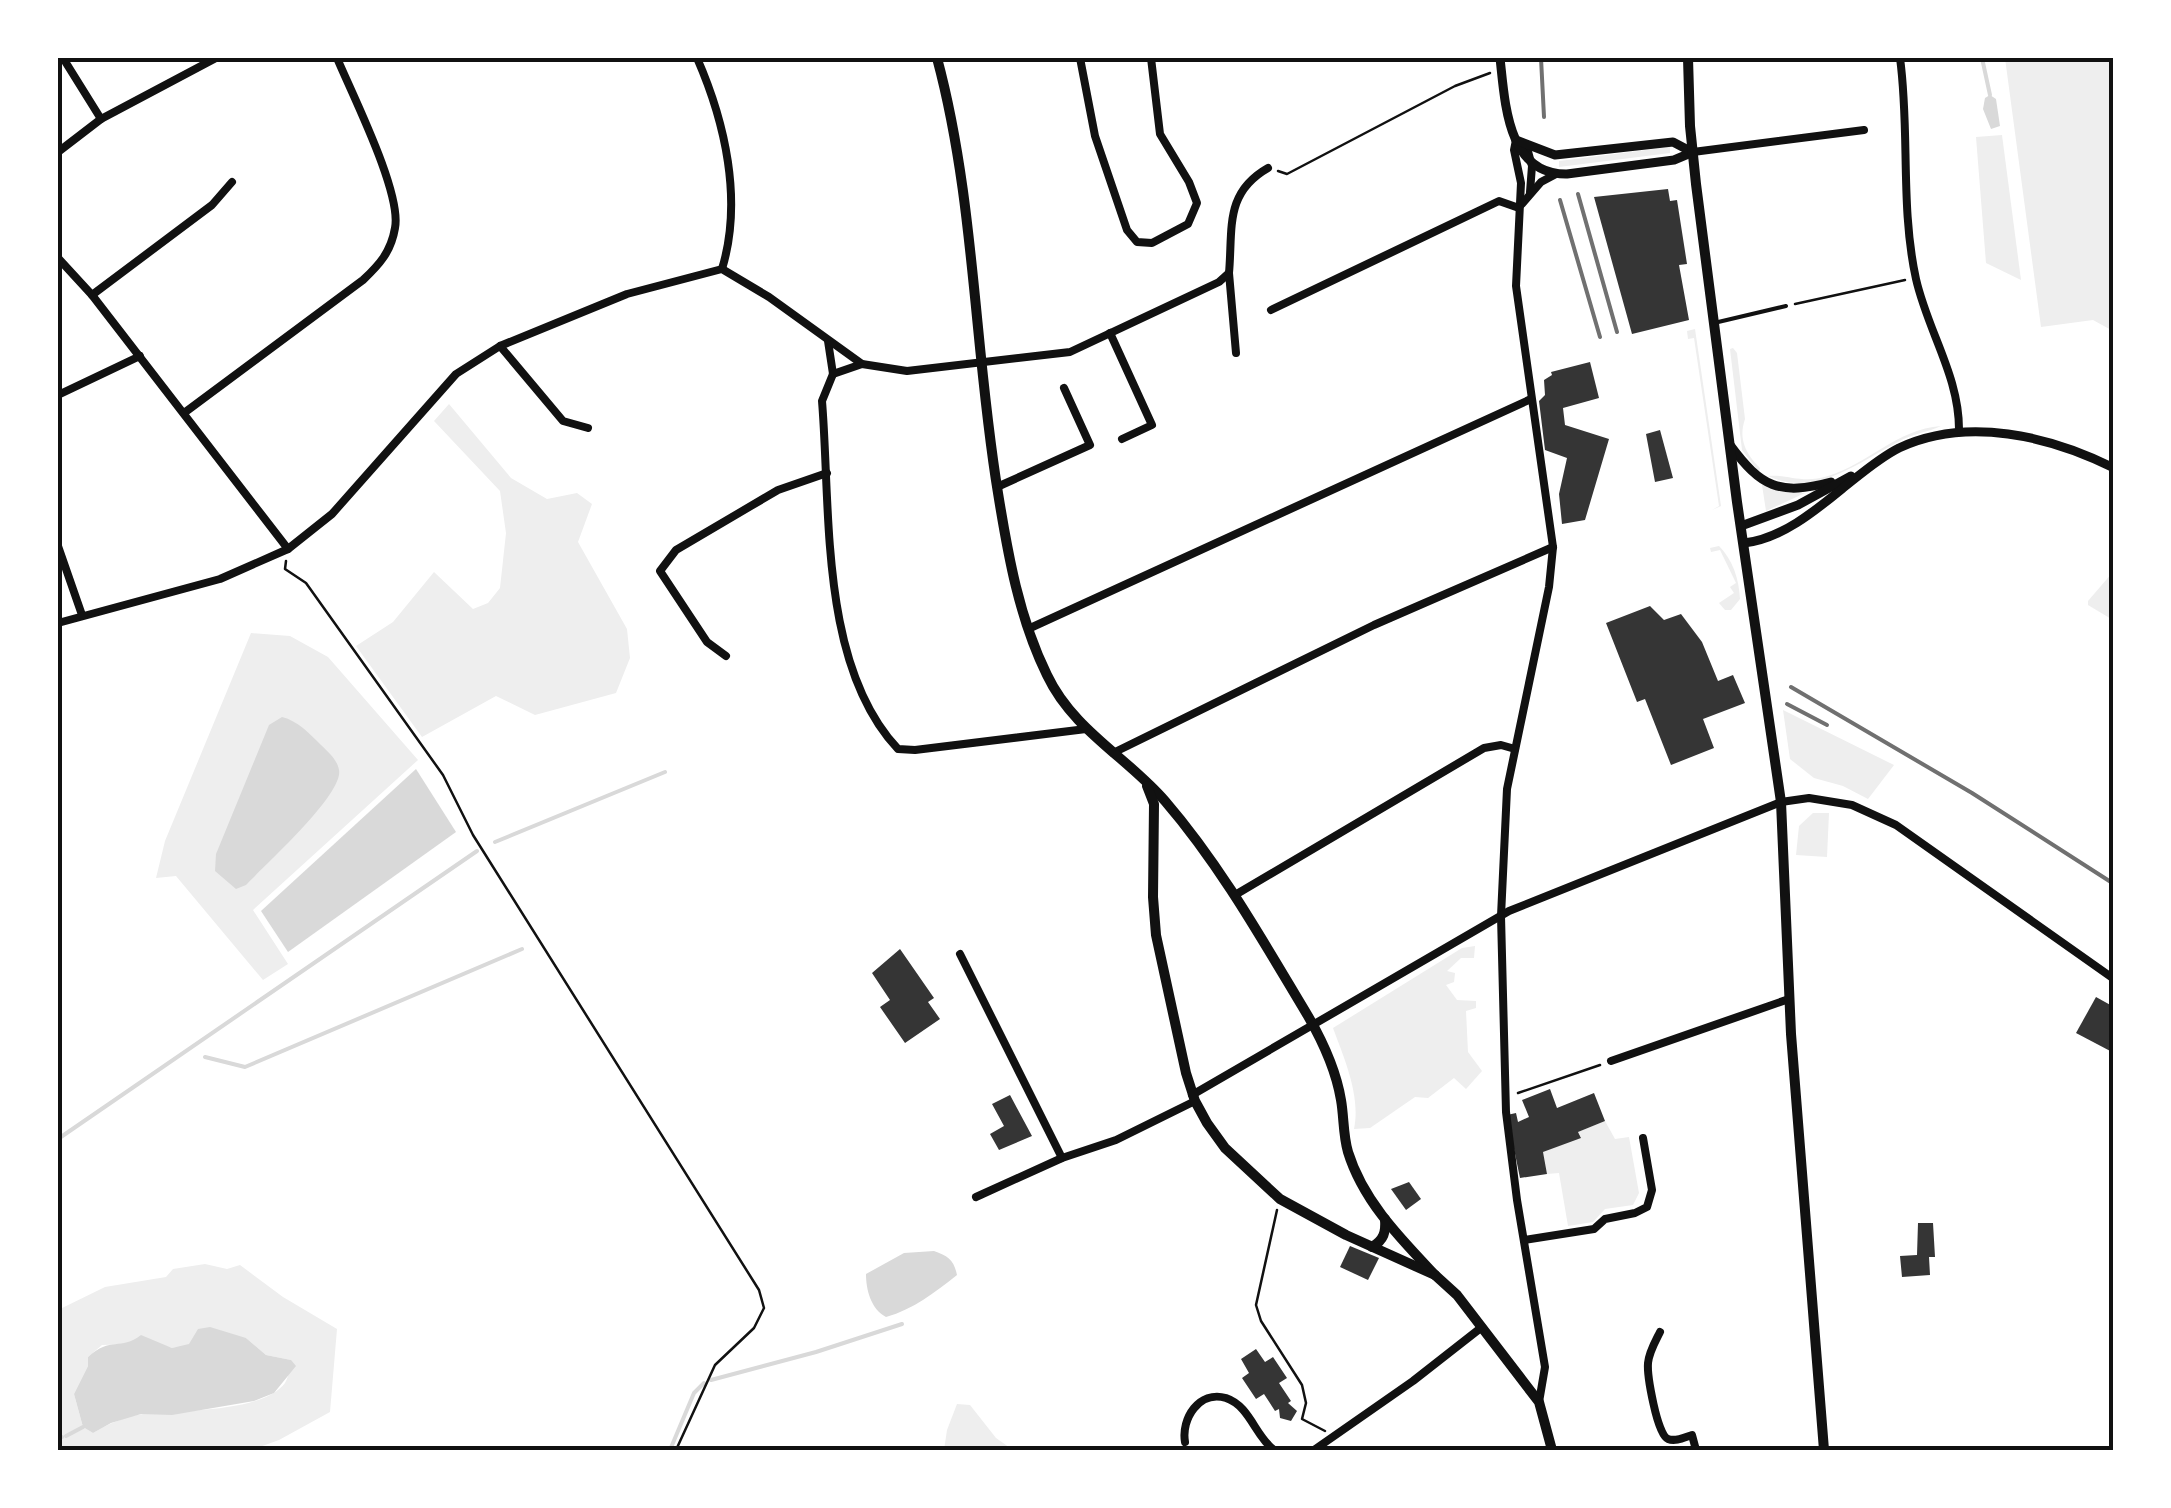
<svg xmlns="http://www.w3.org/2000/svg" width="2171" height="1508" viewBox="0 0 2171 1508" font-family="Raleway,sans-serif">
	<rect width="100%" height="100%" fill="#fff"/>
	<g fill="#eee" fill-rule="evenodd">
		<polygon points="2005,58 2113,58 2113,331 2093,320 2041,327"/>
		<polygon points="2002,135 2021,280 1986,263 1976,137"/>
		<polygon points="1670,147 1670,153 1559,167 1559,161"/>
		<polygon points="1695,329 1721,506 1712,510 1719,506 1694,338 1688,339 1687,331"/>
		<path d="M1733 348 1737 353 1745 419C1738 439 1746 454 1760 468L1759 472 1742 450 1730 349Z"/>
		<polygon points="449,404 511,478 547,499 577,493 592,504 578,542 627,629 630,658 616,693 535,715 496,696 422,737 356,646 393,622 434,572 473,609 488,603 500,588 506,533 500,491 434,421"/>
		<path d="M1941 426C1929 432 1911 434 1898 442 1857 463 1816 498 1768 476 1788 474 1802 484 1828 476 1868 464 1897 429 1941 426Z"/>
		<polygon points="1762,485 1805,493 1766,511"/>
		<path d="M1719 546C1733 560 1739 579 1740 599L1731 610H1725L1719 603 1734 593 1730 587 1736 583 1720 550 1711 552 1710 548Z"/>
		<polygon points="2113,572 2113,620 2088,605 2088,601"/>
		<polygon points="251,633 290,636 328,657 418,760 253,910 288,964 263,980 176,876 156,878 165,841"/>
		<polygon points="1783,710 1894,765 1868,799 1843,786 1814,778 1790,759"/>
		<polygon points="1813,813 1829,813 1827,857 1796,855 1799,826"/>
		<path d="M1475 946 1474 958H1461L1447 971 1455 973 1454 982 1446 985 1457 1000 1476 1001V1008L1466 1011 1468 1052 1482 1071 1466 1089 1454 1078 1428 1098 1415 1097 1370 1128 1354 1129C1361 1096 1344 1058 1333 1028L1462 948Z"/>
		<polygon points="1605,1121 1615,1139 1629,1137 1639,1193 1633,1205 1605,1209 1593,1222 1568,1226 1559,1173 1547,1174 1543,1152 1581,1137 1578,1132"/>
		<path d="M205 1264 227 1269 240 1265 283 1297 337 1329 330 1412 279 1440 251 1450H58V1310L105 1287 166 1277 173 1269ZM246 1338 266 1355 291 1360C290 1368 289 1376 285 1383 263 1413 178 1410 143 1414 126 1416 108 1424 93 1433L83 1427 74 1394 88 1366V1357L102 1345 157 1343 172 1348Z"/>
		<polygon points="957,1404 970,1405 996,1438 1013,1450 944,1450 947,1430"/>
	</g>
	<g fill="#d9d9d9">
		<polygon points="1990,95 1996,99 2000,126 1991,129 1983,109 1985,98"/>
		<path d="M282 717C298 721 309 733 321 745 328 752 337 759 339 770 344 794 264 866 246 885L236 889 215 871 216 854 269 725Z"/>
		<polygon points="416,769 456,832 288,952 261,911"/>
		<path d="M934 1251C948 1256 954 1260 957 1275 934 1293 914 1309 886 1317 871 1309 866 1290 866 1274L904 1253Z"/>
		<path d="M210 1327 246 1338 266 1355 291 1360 296 1366 274 1393 254 1401 172 1415 141 1414 111 1423 93 1433 83 1427 74 1394 88 1366V1357C111 1336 120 1351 141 1335L172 1348 189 1344 198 1329Z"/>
	</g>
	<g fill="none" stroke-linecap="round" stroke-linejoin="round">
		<g stroke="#d9d9d9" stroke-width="4">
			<polyline points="1982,58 1990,95"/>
			<polyline points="495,842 665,772"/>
			<polyline points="205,1057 245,1067 522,949"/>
			<polyline points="58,1139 477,851"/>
			<polyline points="711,1380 816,1352 902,1324"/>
			<polyline points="66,1436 83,1427"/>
			<polyline points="58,1437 62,1437"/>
			<polyline points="670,1450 694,1393 704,1383"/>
		</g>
	</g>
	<g fill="#353535">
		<polygon points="1668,189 1670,201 1677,200 1687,264 1679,265 1689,320 1632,334 1594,197"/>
		<polygon points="1590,362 1599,398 1563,408 1565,425 1609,439 1585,520 1562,524 1559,494 1567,458 1545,450 1539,401 1545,395 1544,380 1552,375 1551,372"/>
		<polygon points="1660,430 1673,478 1655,482 1646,434"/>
		<polygon points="1650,606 1664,620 1681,614 1702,642 1718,681 1733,675 1745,703 1703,719 1714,748 1671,765 1645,699 1637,702 1606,623"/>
		<polygon points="900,949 934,998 928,1002 940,1019 905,1043 880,1007 890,1000 872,973"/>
		<polygon points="2096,997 2114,1007 2114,1053 2076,1033"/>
		<polygon points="1550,1089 1557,1108 1594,1093 1605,1121 1578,1132 1581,1138 1543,1152 1547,1174 1520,1178 1507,1115 1516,1113 1518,1122 1529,1117 1522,1100"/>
		<polygon points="1010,1095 1032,1136 999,1150 990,1134 1004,1126 992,1104"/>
		<polygon points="1409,1182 1421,1199 1406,1210 1391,1189"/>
		<polygon points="1918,1223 1933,1223 1935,1257 1929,1257 1930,1275 1902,1277 1900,1256 1917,1255"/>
		<polygon points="1350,1246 1379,1258 1368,1280 1340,1267"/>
		<polygon points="1256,1349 1265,1362 1273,1357 1287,1378 1279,1383 1291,1401 1288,1403 1297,1411 1291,1421 1280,1418 1279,1409 1275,1411 1264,1394 1256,1399 1242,1378 1249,1373 1241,1359"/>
	</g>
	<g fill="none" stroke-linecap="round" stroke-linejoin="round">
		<g stroke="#111" stroke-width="2.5">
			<polyline points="1278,171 1287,174 1455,86 1490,73"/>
			<polyline points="1795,304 1905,280"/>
			<polyline points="286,561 285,569 306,583 443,775 473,835 759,1290 764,1308 754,1328 715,1365 676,1450"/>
			<polyline points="1518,1093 1600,1065"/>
			<polyline points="1277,1210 1256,1305 1261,1321 1302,1385 1306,1403 1302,1419 1325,1431"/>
		</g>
		<polyline stroke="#111" stroke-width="4" points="1714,323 1786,306"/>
		<g stroke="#111" stroke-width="8">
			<polyline points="63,58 101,119"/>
			<path d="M697 58C725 122 743 200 722 269"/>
			<polyline points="1080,58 1095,136 1127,230 1137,242 1152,243 1188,224 1197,203 1189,182 1160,134 1151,58"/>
			<path d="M1900 58C1910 131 1900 206 1916 279 1928 332 1960 377 1959 432"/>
			<polyline points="1516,140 1514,150 1521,183 1516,286 1553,547 1549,587 1507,789 1501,916 1506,1112 1517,1200 1545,1367 1539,1402"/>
			<polyline points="1526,144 1532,166 1530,192"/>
			<polyline points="58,152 101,119 216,58"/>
			<polyline points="1693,152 1864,130"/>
			<polyline points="1522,204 1541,182 1556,174"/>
			<polyline points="58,258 92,295 288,549"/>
			<polyline points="1229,273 1236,353"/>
			<polyline points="92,295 212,205 232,182"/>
			<polyline points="1271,310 1499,201 1519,208"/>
			<polyline points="1110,333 1152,425 1122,439"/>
			<path d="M828 341 833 374 822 401C831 509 819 665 898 749L915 750 1086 729"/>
			<polyline points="500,346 563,421 588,428"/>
			<polyline points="833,374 862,364"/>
			<polyline points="58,395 140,356"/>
			<path d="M184 413 363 280C379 265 391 252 395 228 402 193 352 94 337 58"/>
			<polyline points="997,487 1090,445 1064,388"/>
			<polyline points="58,546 82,615"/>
			<path d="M58 623 220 579 288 549 332 514 456 374 500 346 627 294 722 269 769 297 862 364 907 371 1070 352 1219 282 1229 273C1233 229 1224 193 1268 168"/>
			<polyline points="1028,629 1531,399"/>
			<polyline points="726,656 707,642 660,571 676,550 778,490 827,473"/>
			<polyline points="1113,753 1374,625 1553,547"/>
			<polyline points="1235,895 1484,748 1501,745 1515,749"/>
			<polyline points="960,954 1062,1158"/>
			<polyline points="1611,1061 1789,999"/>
			<polyline points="1192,1095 1509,911 1781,802 1809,798 1852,805 1896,825 2114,979"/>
			<polyline points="976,1197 1062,1158 1116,1140 1195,1101"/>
			<polyline points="1524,1240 1594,1229 1605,1219 1635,1213 1647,1207 1652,1190 1643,1138"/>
			<path d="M1660 1332C1655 1342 1649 1352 1648 1363 1647 1375 1657 1435 1668 1439 1676 1442 1685 1437 1692 1435L1696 1450"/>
			<path d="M1185 1442C1181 1419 1199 1390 1226 1398 1250 1406 1255 1436 1274 1450"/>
			<polyline points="1314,1450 1413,1381 1482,1327"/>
		</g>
		<g stroke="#111" stroke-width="9">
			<path d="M1500 58C1505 102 1507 175 1567 174L1674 160 1693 152"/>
			<polyline points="1516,140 1555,155 1673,142 1692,152"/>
			<path d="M1730 445C1761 487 1779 496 1831 482"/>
			<polyline points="1741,526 1798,505 1851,476"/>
			<path d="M1744 543C1781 539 1815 511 1843 488 1861 474 1879 458 1899 448 1967 416 2050 436 2114 468"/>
		</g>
		<g stroke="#111" stroke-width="10">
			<path d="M937 58C975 199 974 349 998 493 1008 555 1019 618 1047 675 1073 730 1127 757 1165 801 1221 866 1264 943 1308 1016 1323 1042 1336 1070 1341 1100 1344 1117 1343 1135 1348 1152 1363 1201 1401 1239 1435 1275"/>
			<polyline points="1688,58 1690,126 1696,184 1737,502 1781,802 1791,1034 1824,1450"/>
			<polyline points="1147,786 1154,804 1153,897 1156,935 1186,1073 1195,1101 1207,1123 1225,1148 1280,1199 1346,1235 1435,1275 1457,1295 1539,1402 1552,1450"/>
			<path d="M1372 1247C1384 1240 1386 1232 1385 1219"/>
		</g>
		<g stroke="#707070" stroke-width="4">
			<polyline points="1541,58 1544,117"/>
			<polyline points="1578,194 1617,332"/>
			<polyline points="1560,200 1600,337"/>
			<polyline points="1791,687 1972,793 2114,884"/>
			<polyline points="1787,704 1827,725"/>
		</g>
	</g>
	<rect width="2171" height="1508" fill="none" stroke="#ffffff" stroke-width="120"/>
	<rect x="60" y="60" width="2051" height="1388" fill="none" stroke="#111" stroke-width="4"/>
</svg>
